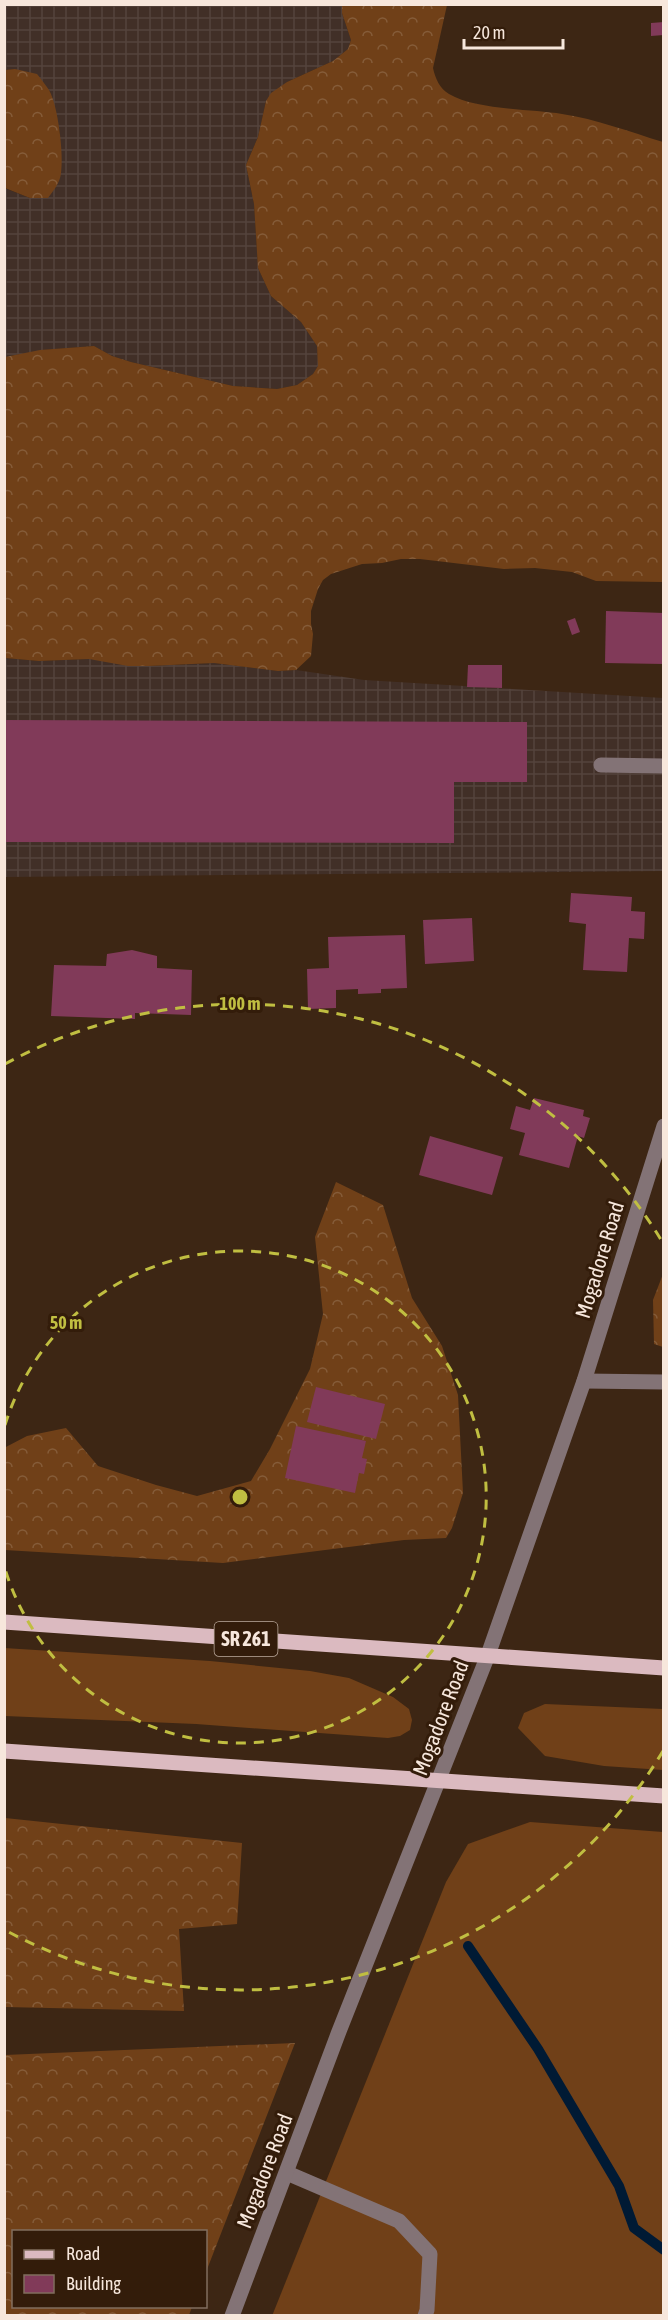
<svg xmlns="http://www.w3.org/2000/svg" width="668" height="2320" viewBox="0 0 668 2320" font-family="'Asap Condensed',sans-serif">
	<defs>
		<pattern id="industrial-grid" width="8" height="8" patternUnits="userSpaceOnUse" patternTransform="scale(1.5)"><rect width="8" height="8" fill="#412f27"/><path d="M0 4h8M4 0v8" fill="none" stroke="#54433c"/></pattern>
		<pattern id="forest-crowns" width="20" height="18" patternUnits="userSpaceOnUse" patternTransform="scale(1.5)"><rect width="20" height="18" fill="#704018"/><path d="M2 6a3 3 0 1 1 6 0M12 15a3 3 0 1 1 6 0" fill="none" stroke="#855c39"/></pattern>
	</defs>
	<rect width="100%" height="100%" fill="#3d2614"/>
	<g fill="url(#industrial-grid)">
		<polygon points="5,5 342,5 342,13 351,40 348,49 333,61 287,82 266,101 258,137 246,165 254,204 258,268 271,296 301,322 317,346 318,366 313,374 297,385 277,389 233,386 131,362 112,356 94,346 43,350 5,357 4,188 30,198 60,133 50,91 15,69 5,70"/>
		<polygon points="4,658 39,661 89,659 148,666 214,663 278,671 296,670 364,680 663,698 663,871 5,877"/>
	</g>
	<g fill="#704018">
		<polygon points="4,1648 210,1661 310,1671 349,1678 393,1697 409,1709 412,1720 410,1730 400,1736 388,1738 196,1724 5,1716"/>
		<polygon points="545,1704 663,1709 663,1770 604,1766 545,1756 518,1728 524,1713"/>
		<polygon points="530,1822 663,1832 663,2315 272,2316 446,1882 468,1844"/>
	</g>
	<g fill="url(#forest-crowns)">
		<path d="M342 5H447L433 68C435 78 440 89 449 94 476 110 531 109 562 114 596 119 630 132 663 142V582L596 581 572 572 535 568 504 569 420 559H401L382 563 362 564 331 574 323 580 318 589 311 611V624L313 634 311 656 296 670 278 671 214 663 148 666H128L89 659 39 661 5 658V357L40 350 94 346 112 356 131 362 233 386 277 389 297 385 313 374 318 366 317 346 301 322 271 296 258 268 254 204 246 165 258 137 266 101 271 93 287 82 333 61 348 49 351 40 342 13Z"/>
		<path d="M15 69 37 74C41 79 45 84 49 90 58 105 64 155 61 173 60 183 53 191 48 198H30L5 188V70Z"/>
		<polygon points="336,1182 383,1205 412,1298 442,1346 458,1395 463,1493 452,1528 446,1538 404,1540 223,1563 5,1550 4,1448 27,1436 66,1428 98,1466 156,1485 197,1496 251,1481 270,1449 310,1369 323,1314 315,1237"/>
		<polygon points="663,1274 664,1347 663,1347 654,1344 653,1300"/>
		<polygon points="5,1818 242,1843 237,1924 179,1929 184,2011 5,2007"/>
		<polygon points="295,2043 206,2272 206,2232 14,2232 14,2306 192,2307 189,2315 5,2315 5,2055"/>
	</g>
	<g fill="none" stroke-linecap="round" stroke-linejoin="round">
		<polyline stroke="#001a34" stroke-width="10" points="468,1946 538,2049 619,2186 634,2228 664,2250"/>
	</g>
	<g fill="#813a59">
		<polygon points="664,22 664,35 651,36 651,23"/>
		<polygon points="606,611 664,613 664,664 605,663"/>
		<polygon points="575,618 580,632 572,635 567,621"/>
		<polygon points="468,665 502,665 502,688 467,687"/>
		<polygon points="4,720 527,722 527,782 454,782 454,843 4,842"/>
		<polygon points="571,893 632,897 631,911 645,912 644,939 629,938 627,972 583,970 586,924 569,922"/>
		<polygon points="472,918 474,961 425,964 423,920"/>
		<polygon points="405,935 407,988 381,989 381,993 358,994 358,989 336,990 336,1008 308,1009 307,969 329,968 328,937"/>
		<polygon points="132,950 157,956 157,968 192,970 191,1015 135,1013 135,1019 51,1016 54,965 106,966 107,954"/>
		<polygon points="534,1098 584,1110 583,1116 590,1118 584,1138 578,1136 569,1168 519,1155 525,1133 510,1129 516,1106 530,1110"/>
		<polygon points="430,1136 503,1157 492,1195 419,1175"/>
		<polygon points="316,1387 385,1404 376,1439 307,1422"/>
		<polygon points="296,1426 366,1441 362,1458 367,1459 364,1474 359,1473 355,1493 285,1478"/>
	</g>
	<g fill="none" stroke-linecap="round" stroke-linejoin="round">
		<g stroke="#837376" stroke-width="15">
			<polyline points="601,765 664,766"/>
			<polyline points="584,1381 664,1382"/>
			<polyline points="287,2173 399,2221 430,2254 427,2310 425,2316"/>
			<polyline points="232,2316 338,2034 488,1655 584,1381 664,1126"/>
		</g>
		<g stroke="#dbbac0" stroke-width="15">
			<polyline points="4,1622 664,1668"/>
			<polyline points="4,1751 664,1796"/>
		</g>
	</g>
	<g fill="none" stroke="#c0be41" stroke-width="3" stroke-dasharray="10 8">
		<path d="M5 1425A246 246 0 1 1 5 1569"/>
		<path d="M663 1751A493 493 0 0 1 5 1930M5 1064A493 493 0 0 1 663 1243"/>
	</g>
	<g text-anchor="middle" stroke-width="6" stroke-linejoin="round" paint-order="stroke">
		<rect fill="#331c0a" stroke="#bcaa9d" stroke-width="1.5" x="214.5" y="1622" width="63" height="34" rx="4.5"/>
		<g font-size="20" font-weight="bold" fill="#f7e7dc">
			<text x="246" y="1646">SR 261</text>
		</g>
		<g font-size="21" fill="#f7e7dc" stroke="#331c0a">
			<text transform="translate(600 1260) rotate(-73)" y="7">Mogadore Road</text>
			<text transform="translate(441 1718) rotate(-69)" y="7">Mogadore Road</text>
			<text transform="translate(265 2171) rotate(-69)" y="7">Mogadore Road</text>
		</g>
	</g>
	<circle cx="240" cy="1497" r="9" fill="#c0be41" stroke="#331c0a" stroke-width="3"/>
	<g font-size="18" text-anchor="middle" font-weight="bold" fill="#c0be41" stroke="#331c0a" stroke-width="6" stroke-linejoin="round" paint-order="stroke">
		<text x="240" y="1010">100 m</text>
		<text x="66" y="1329">50 m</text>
	</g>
	<rect width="668" height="2320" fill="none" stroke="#f7e7dc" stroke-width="12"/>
	<rect x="12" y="2230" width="195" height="78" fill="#331c0a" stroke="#816d5e" stroke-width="1.5"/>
	<rect x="24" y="2250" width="30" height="9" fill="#dbbac0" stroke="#816d5e" stroke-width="1.5"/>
	<text x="66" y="2260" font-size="18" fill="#f7e7dc">Road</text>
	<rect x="24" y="2275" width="30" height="18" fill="#813a59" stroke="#816d5e" stroke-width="1.5"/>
	<text x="66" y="2290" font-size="18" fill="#f7e7dc">Building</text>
	<path d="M464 39v9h99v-9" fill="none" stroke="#f7e7dc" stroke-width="3"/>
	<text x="473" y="39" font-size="18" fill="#f7e7dc" stroke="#331c0a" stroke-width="4.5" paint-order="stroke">20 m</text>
</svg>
